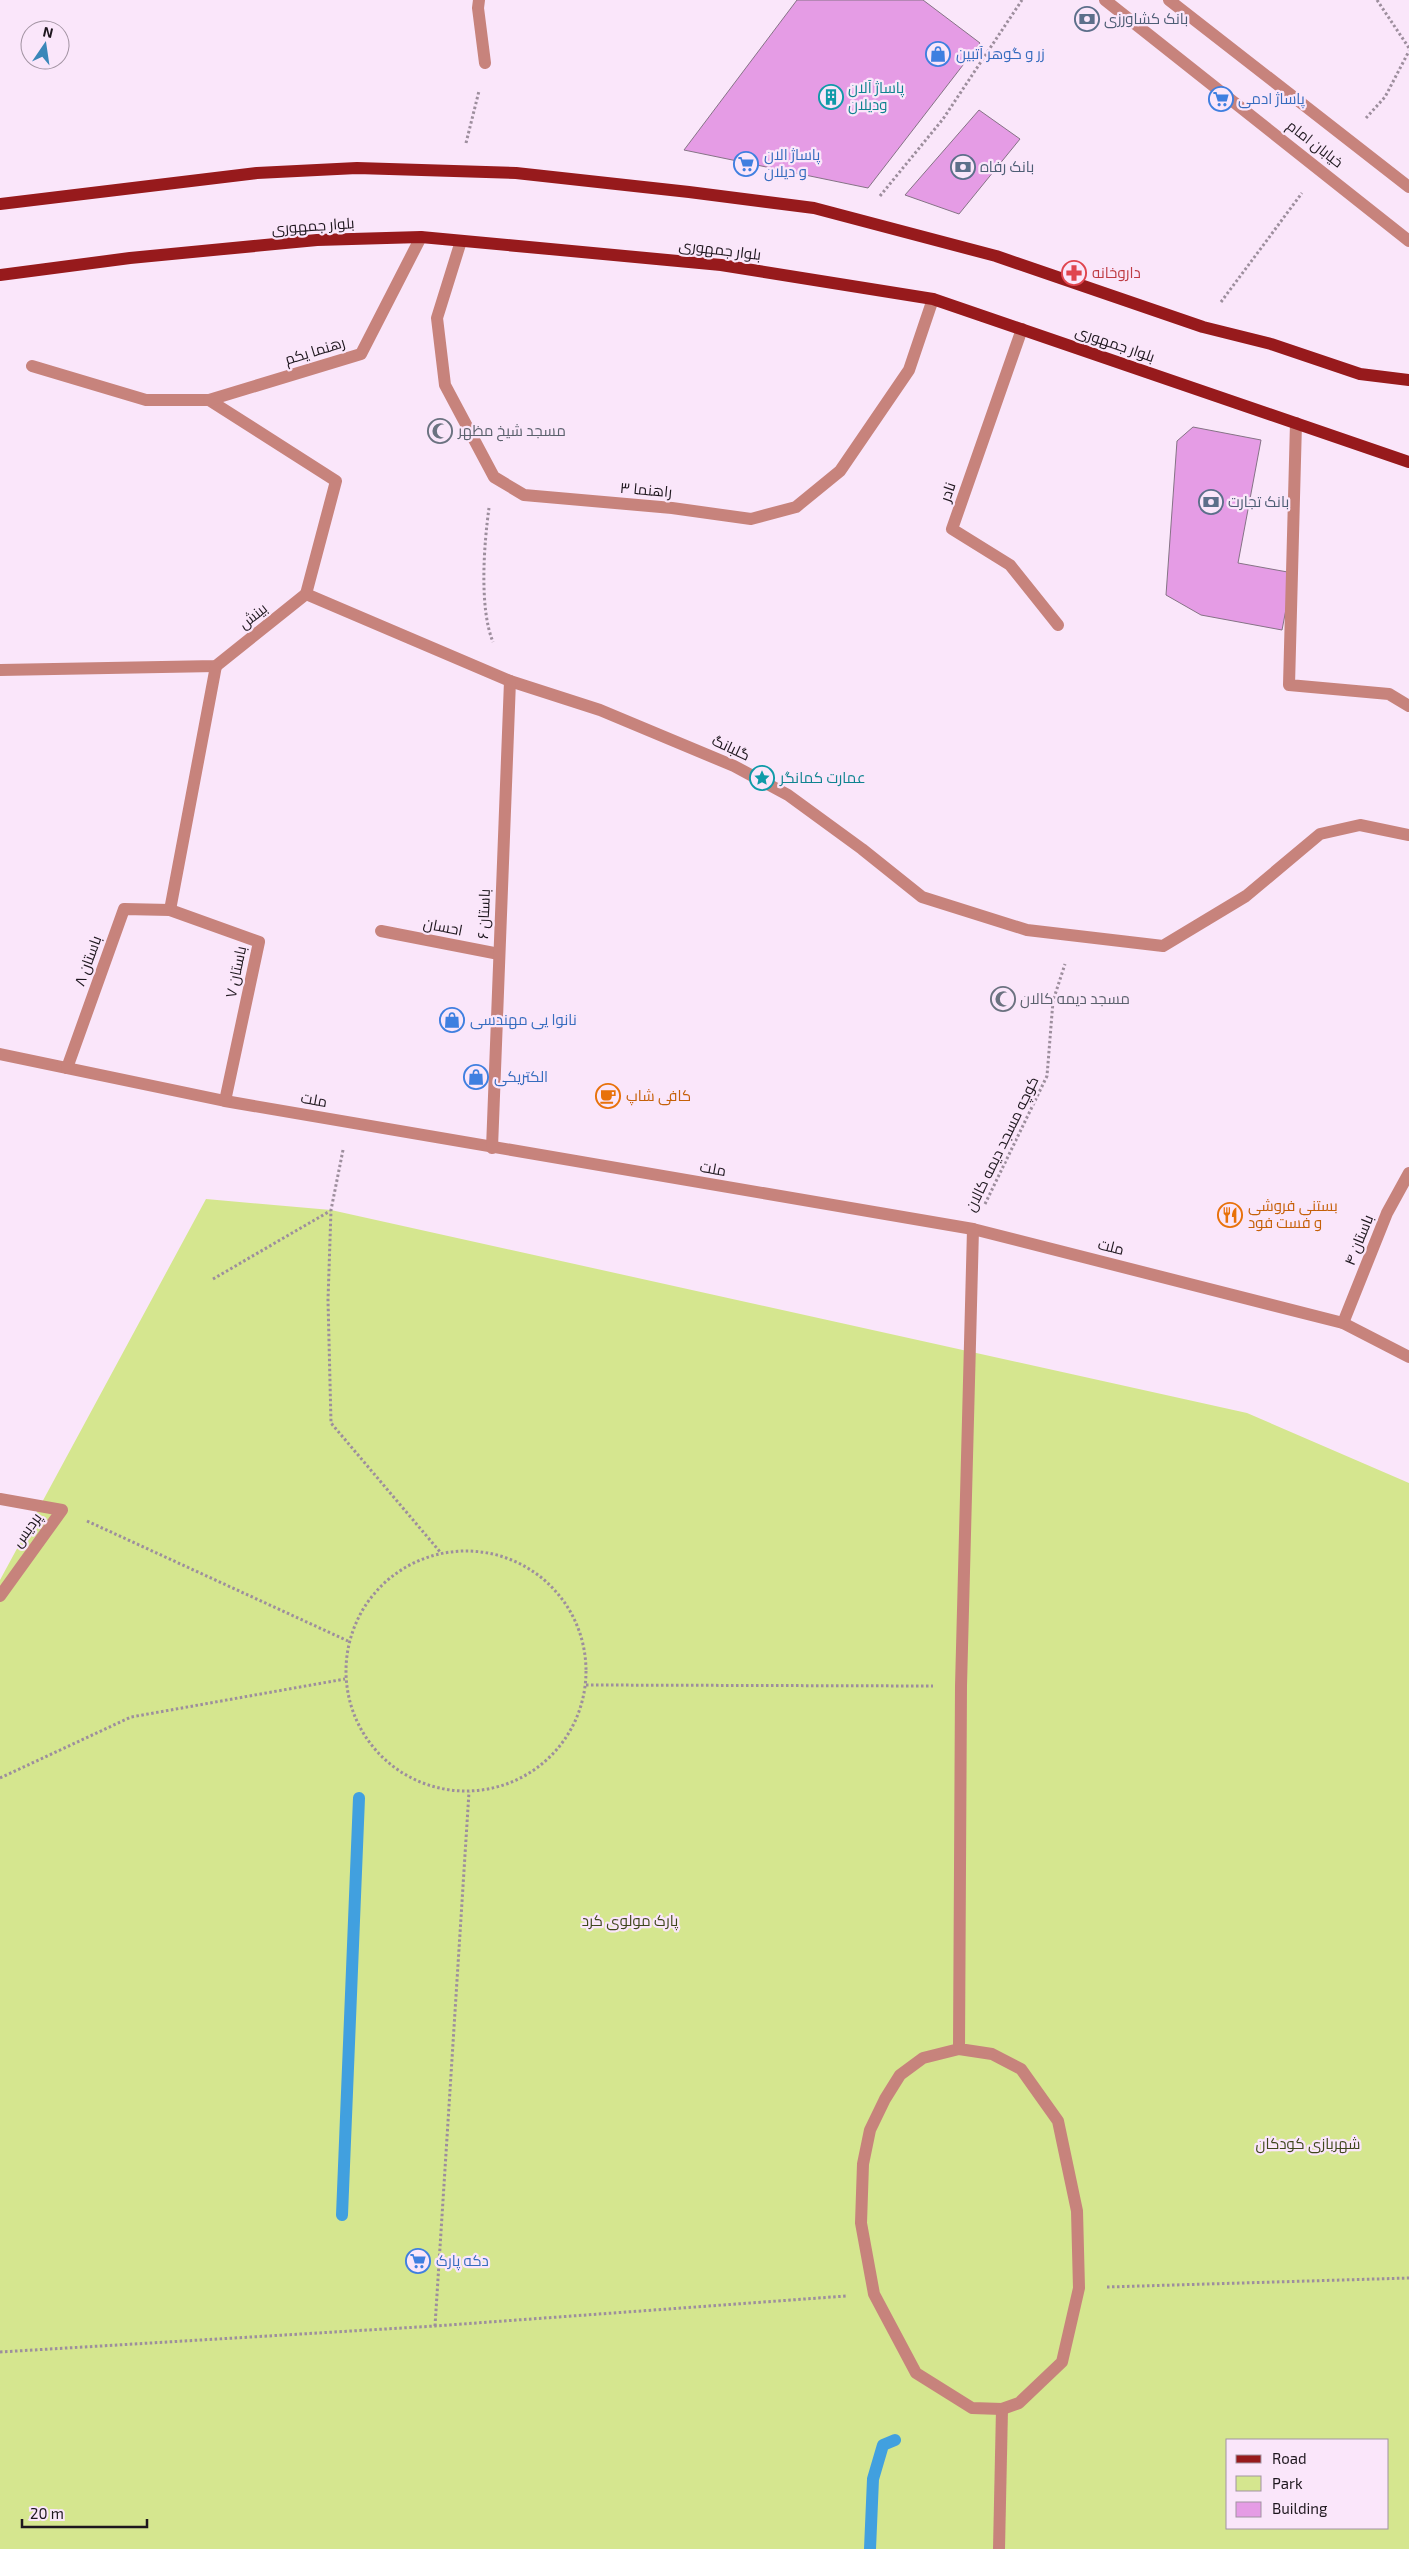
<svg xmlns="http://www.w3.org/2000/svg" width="1409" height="2549" viewBox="0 0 1409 2549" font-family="'Exo 2',Cairo,sans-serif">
	<rect width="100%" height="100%" fill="#fae6fa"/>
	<path fill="#d5e68f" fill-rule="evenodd" d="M206 1199 331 1210 1247 1413 1409 1483V2549H0V1580ZM1228 2440H1388V2528H1228Z"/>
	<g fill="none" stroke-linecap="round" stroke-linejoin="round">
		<g stroke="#41a0df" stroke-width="12">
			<polyline points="342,2215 359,1798"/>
			<polyline points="870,2549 873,2479 883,2445 895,2440"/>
		</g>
	</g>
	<g fill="#e59ce5" stroke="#857385">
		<polygon points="797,0 923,0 980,43 868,188 684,150"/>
		<polygon points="979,110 1020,139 959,214 905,195"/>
		<polygon points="1193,427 1261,440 1238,563 1293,573 1282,630 1201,615 1166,595 1177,441"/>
	</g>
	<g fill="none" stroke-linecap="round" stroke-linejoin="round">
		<g stroke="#9d8e9d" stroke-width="3" stroke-dasharray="2.5 2.5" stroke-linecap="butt">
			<polyline points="1377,0 1409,48"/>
			<polyline points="1366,118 1385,97 1409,51"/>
			<polyline points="466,143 479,91"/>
			<polyline points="880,196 943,119 1022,0"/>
			<polyline points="1221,302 1302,193"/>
			<path d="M489 508C484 544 479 608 493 642"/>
			<polyline points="343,1150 331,1210 328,1300 331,1423 441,1553"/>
			<polyline points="985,1204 1047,1076 1053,1001 1065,964"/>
			<polyline points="213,1279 330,1211"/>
			<polyline points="87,1521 348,1641"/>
			<circle cx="466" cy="1671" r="120"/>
			<polyline points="586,1685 933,1686"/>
			<polyline points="0,1778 131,1717 345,1679"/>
			<polyline points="1107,2287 1409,2278"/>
			<polyline points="435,2326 469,1792"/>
			<polyline points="0,2352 435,2326 846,2296"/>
		</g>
		<g stroke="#c7837c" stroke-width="12">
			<polyline points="479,0 478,8 485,63"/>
			<polyline points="1105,0 1409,241"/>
			<polyline points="1169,0 1409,187"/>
			<polyline points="461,241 437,318 445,385 494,477 524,495 672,508 751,519 796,507 840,471 909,370 933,299"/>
			<polyline points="1022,329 952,529 1010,565 1058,625"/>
			<polyline points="32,366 146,400 209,400 336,481 306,594"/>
			<polyline points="209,400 361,354 421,237"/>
			<polyline points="1296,423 1289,685 1389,694 1409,706"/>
			<polyline points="0,670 216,666 306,594 510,681 600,710 734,766 788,795 862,849 922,897 1027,930 1163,946 1246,896 1320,834 1360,825 1409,835"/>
			<polyline points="170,910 216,666"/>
			<polyline points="381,931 499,954"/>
			<polyline points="0,1054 225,1101 973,1229 1343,1323 1409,1357"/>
			<polyline points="67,1068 124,909 170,910 259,942 225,1101"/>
			<polyline points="492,1148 510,681"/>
			<polyline points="1343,1323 1387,1213 1409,1173"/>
			<polyline points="0,1499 62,1510 0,1596"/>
			<polyline points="959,2049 992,2054 1021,2069 1058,2121 1077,2211 1079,2288 1062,2362 1019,2403 1002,2409 972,2408 916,2373 874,2294 861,2223 863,2164 870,2130 885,2099 900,2075 923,2058 959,2049 961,1686 973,1229"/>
			<polyline points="999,2549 1002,2409"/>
		</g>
		<g stroke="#971a1c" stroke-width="12">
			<polyline points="0,204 257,173 357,168 516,173 689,192 814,208 996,256 1203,327 1271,344 1360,374 1409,380"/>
			<polyline points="0,275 130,258 317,240 421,237 721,265 933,299 1409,462"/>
		</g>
	</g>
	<defs>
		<symbol id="bank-ring" viewBox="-11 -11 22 22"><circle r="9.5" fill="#fae6fa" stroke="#5c6f8a" stroke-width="1.5"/><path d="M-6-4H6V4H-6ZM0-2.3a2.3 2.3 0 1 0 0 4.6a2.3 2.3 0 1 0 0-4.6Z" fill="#5c6f8a"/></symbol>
		<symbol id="shop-ring" viewBox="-11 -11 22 22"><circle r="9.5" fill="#fae6fa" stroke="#3f7fe0" stroke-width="1.5"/><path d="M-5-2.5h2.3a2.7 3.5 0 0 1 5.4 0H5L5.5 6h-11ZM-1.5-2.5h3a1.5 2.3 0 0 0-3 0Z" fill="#3f7fe0"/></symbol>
		<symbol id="building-ring" viewBox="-11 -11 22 22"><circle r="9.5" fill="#fae6fa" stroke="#0f9aa8" stroke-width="1.5"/><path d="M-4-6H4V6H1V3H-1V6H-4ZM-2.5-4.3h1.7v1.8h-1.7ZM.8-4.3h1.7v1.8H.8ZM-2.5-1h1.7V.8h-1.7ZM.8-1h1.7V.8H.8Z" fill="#0f9aa8"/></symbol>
		<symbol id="supermarket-ring" viewBox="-11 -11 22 22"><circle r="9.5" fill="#fae6fa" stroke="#3f7fe0" stroke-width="1.5"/><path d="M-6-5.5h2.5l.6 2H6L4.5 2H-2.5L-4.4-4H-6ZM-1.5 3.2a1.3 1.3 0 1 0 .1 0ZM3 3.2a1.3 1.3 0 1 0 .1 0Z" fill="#3f7fe0"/></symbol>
		<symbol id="pharmacy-ring" viewBox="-11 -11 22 22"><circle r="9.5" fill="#fae6fa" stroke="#e0444e" stroke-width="1.5"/><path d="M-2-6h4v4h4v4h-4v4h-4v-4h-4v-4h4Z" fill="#e0444e"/></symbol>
		<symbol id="mosque-ring" viewBox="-11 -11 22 22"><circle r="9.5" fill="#fae6fa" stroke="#6b7280" stroke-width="1.5"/><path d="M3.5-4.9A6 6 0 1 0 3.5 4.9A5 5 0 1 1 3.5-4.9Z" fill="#6b7280"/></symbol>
		<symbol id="sight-ring" viewBox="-11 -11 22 22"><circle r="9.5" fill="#fae6fa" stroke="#0f9aa8" stroke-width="1.5"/><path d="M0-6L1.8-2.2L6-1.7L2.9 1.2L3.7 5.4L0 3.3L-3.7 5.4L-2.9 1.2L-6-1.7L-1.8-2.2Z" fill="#0f9aa8"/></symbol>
		<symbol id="cafe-ring" viewBox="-11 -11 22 22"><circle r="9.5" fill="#fae6fa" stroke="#e8710a" stroke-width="1.5"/><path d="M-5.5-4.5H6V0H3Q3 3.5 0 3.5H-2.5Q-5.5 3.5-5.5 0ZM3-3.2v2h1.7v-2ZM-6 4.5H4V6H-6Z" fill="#e8710a"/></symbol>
		<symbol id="restaurant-ring" viewBox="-11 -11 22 22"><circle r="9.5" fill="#fae6fa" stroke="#e8710a" stroke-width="1.5"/><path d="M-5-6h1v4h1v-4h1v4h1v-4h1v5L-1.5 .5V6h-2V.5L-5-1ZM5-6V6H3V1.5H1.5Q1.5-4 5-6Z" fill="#e8710a"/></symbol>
	</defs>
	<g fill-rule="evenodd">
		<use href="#bank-ring" x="1073" y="5" width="28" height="28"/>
		<use href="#shop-ring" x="924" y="40" width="28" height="28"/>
		<use href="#building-ring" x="817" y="83" width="28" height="28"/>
		<use href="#supermarket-ring" x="1207" y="85" width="28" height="28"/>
		<use href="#supermarket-ring" x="732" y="150" width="28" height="28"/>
		<use href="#bank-ring" x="949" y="153" width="28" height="28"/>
		<use href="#pharmacy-ring" x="1060" y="259" width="28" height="28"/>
		<use href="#mosque-ring" x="426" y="417" width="28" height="28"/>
		<use href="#bank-ring" x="1197" y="488" width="28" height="28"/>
		<use href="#sight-ring" x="748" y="764" width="28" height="28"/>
		<use href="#mosque-ring" x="989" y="985" width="28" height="28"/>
		<use href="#shop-ring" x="438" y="1006" width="28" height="28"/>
		<use href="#shop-ring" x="462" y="1063" width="28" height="28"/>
		<use href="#cafe-ring" x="594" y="1082" width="28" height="28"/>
		<use href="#restaurant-ring" x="1216" y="1201" width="28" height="28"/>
		<use href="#supermarket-ring" x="404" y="2247" width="28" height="28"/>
	</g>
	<g text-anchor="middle" stroke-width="4.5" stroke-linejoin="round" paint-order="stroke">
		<g font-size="15" fill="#4e5e75" stroke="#fae6fa" text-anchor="start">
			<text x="1104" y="24">بانک کشاورزی</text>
			<text x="980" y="172">بانک رفاه</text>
			<text x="1228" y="507">بانک تجارت</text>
		</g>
		<g font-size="15" fill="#366cbe" stroke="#fae6fa" text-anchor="start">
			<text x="956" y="59">زر و گوهر آتبین</text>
			<text x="1238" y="104">پاساژ ادمی</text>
			<text x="764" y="160">پاساژ الان<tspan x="764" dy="17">و دیلان</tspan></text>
			<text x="470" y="1025">نانوا یی مهندسی</text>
			<text x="494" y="1082">الکتریکی</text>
			<text x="436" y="2266">دکه پارک</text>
		</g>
		<g font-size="15" fill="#0d838f" stroke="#fae6fa" text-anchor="start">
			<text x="848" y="93">پاساژ آلان<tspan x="848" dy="17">ودیلان</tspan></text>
			<text x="780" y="783">عمارت کمانگر</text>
		</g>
		<g font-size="15" fill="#1e171e" stroke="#fae6fa">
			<text transform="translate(1315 144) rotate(38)" y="5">خیابان امام</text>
			<text transform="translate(313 226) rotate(-4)" y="5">بلوار جمهوری</text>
			<text transform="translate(720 250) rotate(7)" y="5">بلوار جمهوری</text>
			<text transform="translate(1115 344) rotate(19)" y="5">بلوار جمهوری</text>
			<text transform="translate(315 351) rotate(-17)" y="5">رهنما یکم</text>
			<text transform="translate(646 490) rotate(5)" y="5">راهنما ۳</text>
			<text transform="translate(948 492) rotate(-71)" y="5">نادر</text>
			<text transform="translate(253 616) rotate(-38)" y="5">بینش</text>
			<text transform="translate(731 748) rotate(25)" y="5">گلبانگ</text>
			<text transform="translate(484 914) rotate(-88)" y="5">باستان ۶</text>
			<text transform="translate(443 927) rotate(11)" y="5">احسان</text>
			<text transform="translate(88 961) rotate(-70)" y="5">باستان ۸</text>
			<text transform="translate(236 972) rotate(-78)" y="5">باستان ۷</text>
			<text transform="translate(314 1100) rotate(10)" y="5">ملت</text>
			<text transform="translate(1002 1144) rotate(-64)" y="5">کوچه مسجد دیمه کالان</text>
			<text transform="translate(713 1169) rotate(10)" y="5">ملت</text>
			<text transform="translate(1359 1240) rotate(-68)" y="5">باستان ۴</text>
			<text transform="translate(1111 1247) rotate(14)" y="5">ملت</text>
			<text transform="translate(27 1530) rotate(-54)" y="5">پردیس</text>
		</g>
		<g font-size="15" fill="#be3a42" stroke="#fae6fa" text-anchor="start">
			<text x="1092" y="278">داروخانه</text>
		</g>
		<g font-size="15" fill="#5b616d" stroke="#fae6fa" text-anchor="start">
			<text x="458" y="436">مسجد شیخ مظهر</text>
			<text x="1020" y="1004">مسجد دیمه کالان</text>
		</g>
		<g font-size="15" fill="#c56008" stroke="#fae6fa" text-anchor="start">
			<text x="626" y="1101">کافی شاپ</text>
			<text x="1248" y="1211">بستنی فروشی<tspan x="1248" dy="17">و فست فود</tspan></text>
		</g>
		<g font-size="15" fill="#3f461c" stroke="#fae6fa">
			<text x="630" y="1926">پارک مولوی کرد</text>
			<text x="1308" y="2149">شهربازی کودکان</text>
		</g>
	</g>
	<rect x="1226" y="2439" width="162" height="90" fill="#fae6fa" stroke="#a293a2"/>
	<rect x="1236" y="2455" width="25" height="8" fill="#971a1c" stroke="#a293a2"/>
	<text x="1272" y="2464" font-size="15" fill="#1e171e">Road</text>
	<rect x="1236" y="2476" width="25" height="15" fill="#d5e68f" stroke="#a293a2"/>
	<text x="1272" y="2489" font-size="15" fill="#1e171e">Park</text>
	<rect x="1236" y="2502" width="25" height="15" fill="#e59ce5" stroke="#a293a2"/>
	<text x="1272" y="2514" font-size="15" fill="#1e171e">Building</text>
	<g transform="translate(45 45) rotate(13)"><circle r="24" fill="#fae6fa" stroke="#a293a2"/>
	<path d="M0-4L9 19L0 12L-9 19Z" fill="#3a87b9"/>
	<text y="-8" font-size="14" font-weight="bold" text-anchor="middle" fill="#1e171e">N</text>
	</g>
	<path d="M22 2519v8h125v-8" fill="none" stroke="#1e171e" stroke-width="2.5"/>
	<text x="30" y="2519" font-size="15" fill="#1e171e" stroke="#fae6fa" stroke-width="4" paint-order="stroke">20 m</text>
</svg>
